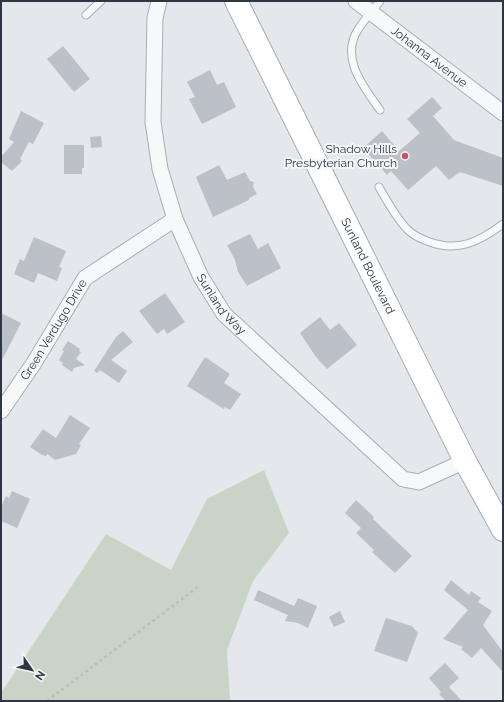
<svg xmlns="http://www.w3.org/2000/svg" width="504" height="702" viewBox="0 0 504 702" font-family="Raleway,sans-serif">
	<rect width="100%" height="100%" fill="#e4e7eb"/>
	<polygon fill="#cad4c6" points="264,470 289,533 253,581 227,650 230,701 1,701 1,693 106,534 171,570 207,499"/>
	<g fill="#bcc1c7">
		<polygon points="63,46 90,79 74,92 47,59"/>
		<polygon points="210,70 217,85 224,82 236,107 202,124 189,99 195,97 187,82"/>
		<polygon points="432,97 442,108 433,116 454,140 503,158 503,186 460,172 449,180 436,166 408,190 391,171 387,175 363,148 382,131 399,151 420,133 407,119"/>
		<polygon points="21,111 44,123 33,144 29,142 20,159 22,161 12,171 1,162 1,157 14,142 9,139"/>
		<polygon points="101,136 102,147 91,148 90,137"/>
		<polygon points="64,145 84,145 84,168 82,168 82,174 64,174"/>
		<polygon points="219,165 227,180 245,172 250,181 254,182 253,187 257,194 249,198 249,200 213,217 196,177"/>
		<polygon points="250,234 258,249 268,243 281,268 247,286 238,272 235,260 227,245"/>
		<polygon points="34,237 66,251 59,267 62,268 57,281 38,273 34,283 14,274 20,259 24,261"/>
		<polygon points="165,293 185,322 167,334 164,329 157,334 139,311"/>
		<polygon points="1,313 21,323 1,362"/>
		<polygon points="320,317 330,330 339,323 357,345 327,369 316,357 300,333"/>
		<polygon points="123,331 133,342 111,360 127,371 119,383 100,370 97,373 94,371 116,337"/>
		<polygon points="68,341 80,349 79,351 81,352 76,359 85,365 74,368 72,372 62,365 63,363 59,360 64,351 62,350"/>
		<polygon points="205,357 230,374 224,383 241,394 230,410 225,407 224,409 187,386"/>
		<polygon points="70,415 90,428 79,444 81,445 76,454 55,460 47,454 46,456 42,455 30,447 43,429 56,438"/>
		<polygon points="12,491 30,499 17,528 1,521 1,507 6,496 9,498"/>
		<polygon points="356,500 374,517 373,519 412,556 395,573 372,552 374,550 356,533 361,528 345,513"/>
		<polygon points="451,580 469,595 471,591 481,598 478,602 492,611 483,625 503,652 503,672 481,648 472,658 461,649 463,647 443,639 468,610 444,590"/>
		<polygon points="258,590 294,606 298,598 317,606 308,628 298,623 285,621 288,615 254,600"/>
		<polygon points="340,611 345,622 334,627 329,617"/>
		<polygon points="386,618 412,626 418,633 407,662 374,651"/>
		<polygon points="445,663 459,678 449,687 462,701 446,701 439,694 441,692 429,678"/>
	</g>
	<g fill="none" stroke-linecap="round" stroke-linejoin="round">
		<defs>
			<g id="service">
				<polyline points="86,15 101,1"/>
				<path d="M380 110C363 86 339 57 359 28 365 19 373 10 380 1"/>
				<path d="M379 187C387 201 395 216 406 228 411 234 419 238 427 241 457 253 479 242 503 224"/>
			</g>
			<g id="minor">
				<path id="s1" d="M159 1 155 18 153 122 160 169 175 219 201 277 224 314 403 479 419 482 465 461"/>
				<path id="s2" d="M356 1 503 113"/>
				<path id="s3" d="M1 411 34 363 85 278 175 219"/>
			</g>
			<g id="primary">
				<path id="s4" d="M236 1 465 461 503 530"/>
			</g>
		</defs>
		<use href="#service" stroke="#a9aeb5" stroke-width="9"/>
		<use href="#minor" stroke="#a9aeb5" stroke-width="17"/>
		<use href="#primary" stroke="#a4acb6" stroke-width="24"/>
		<polyline stroke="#babec2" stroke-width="2.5" stroke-dasharray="3 3" stroke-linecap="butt" points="47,701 198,587"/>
		<use href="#service" stroke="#f7f8f9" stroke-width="7"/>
		<use href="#minor" stroke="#f7f8f9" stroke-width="15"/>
		<use href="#primary" stroke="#fff" stroke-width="22"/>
	</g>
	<circle fill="#c5546a" stroke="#f4f6f8" stroke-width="1.5" cx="405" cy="156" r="4"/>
	<g text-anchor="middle" stroke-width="4" stroke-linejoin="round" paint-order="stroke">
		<g font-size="12" fill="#2d3642" stroke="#f4f6f8">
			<text dy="4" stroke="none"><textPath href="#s2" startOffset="92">Johanna Avenue</textPath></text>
			<text dy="4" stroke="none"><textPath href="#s4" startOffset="296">Sunland Boulevard</textPath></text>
			<text dy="4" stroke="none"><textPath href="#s1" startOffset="319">Sunland Way</textPath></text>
			<text dy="4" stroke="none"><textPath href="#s3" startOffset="97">Green Verdugo Drive</textPath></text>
		</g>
		<g font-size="12" fill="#2d3642" stroke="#f4f6f8" text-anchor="end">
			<text x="397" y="153">Shadow Hills<tspan x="397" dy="14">Presbyterian Church</tspan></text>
		</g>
	</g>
	<rect width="504" height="702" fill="none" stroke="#2d3642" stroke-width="4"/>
	<g transform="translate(32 670) rotate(124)" stroke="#f4f6f8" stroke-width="3" paint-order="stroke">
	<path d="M0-3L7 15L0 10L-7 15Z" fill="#2d3642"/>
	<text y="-6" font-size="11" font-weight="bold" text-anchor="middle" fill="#2d3642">N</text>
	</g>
</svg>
